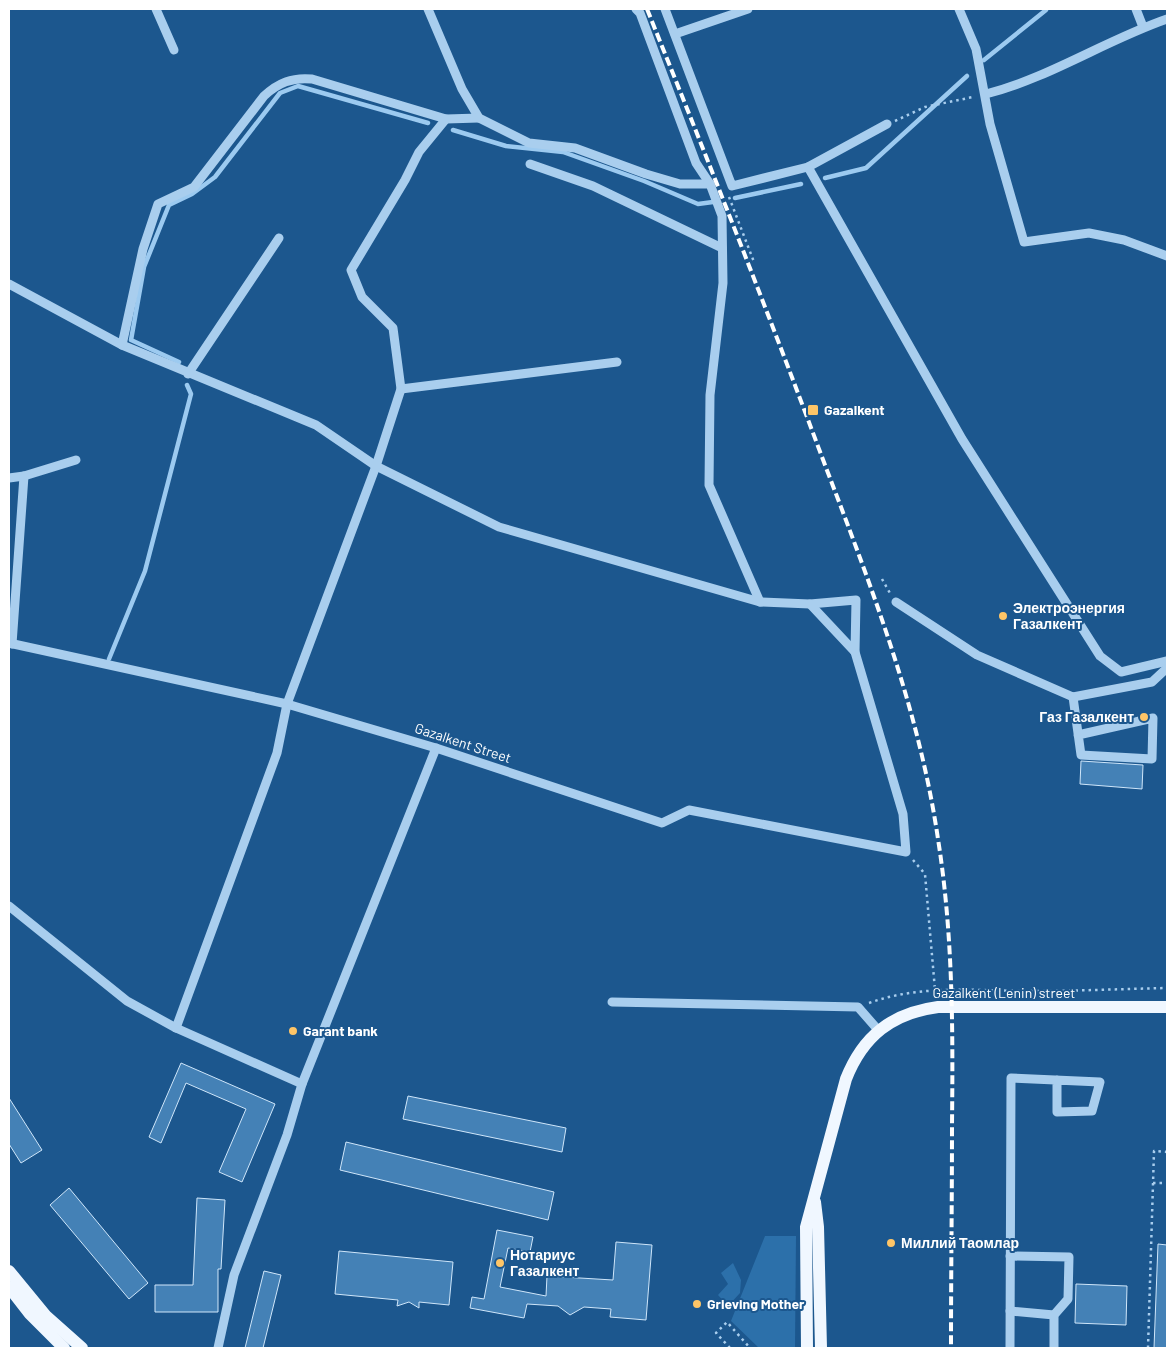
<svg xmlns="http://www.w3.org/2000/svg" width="1176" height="1357" viewBox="0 0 1176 1357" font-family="Barlow,sans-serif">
	<rect width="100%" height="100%" fill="#1c578e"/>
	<g fill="#2c70aa">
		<polygon points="765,1236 796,1236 795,1348 759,1348 731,1321"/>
		<polygon points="733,1263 741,1280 740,1293 728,1306 718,1295 728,1284 721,1273"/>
	</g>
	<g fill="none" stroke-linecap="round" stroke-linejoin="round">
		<g stroke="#9ccaf0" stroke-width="4.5">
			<polyline points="984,60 1046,10"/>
			<polyline points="453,130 506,146 563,152 644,181 698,204 713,202"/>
			<polyline points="825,178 866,168 967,76"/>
			<polyline points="735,198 801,184"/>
			<polyline points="179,362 131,340 144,267 169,205 192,194 215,177 280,93 298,86 428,123"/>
			<polyline points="109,659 145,571 191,394 187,385"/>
		</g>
	</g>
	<g fill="#4481b6" stroke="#cfe6fa">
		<polygon points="1081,761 1143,765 1142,789 1080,784"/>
		<polygon points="181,1063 275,1104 242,1182 219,1172 246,1109 186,1083 161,1143 149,1137"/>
		<polygon points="408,1096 566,1128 562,1152 403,1119"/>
		<polygon points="9,1098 42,1150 21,1163 9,1144"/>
		<polygon points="346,1142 554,1192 548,1220 340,1170"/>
		<polygon points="69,1188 148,1283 129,1299 50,1205"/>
		<polygon points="197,1198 225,1200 221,1269 218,1269 218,1312 155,1312 155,1285 193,1285"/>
		<polygon points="497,1230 533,1237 530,1252 508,1248 500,1287 546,1296 547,1276 613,1280 616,1242 652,1245 646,1320 610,1317 611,1309 584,1307 570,1315 558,1306 527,1304 524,1318 470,1308 472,1297 484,1299"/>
		<polygon points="1158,1244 1167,1245 1167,1348 1154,1348"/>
		<polygon points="339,1251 453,1262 449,1305 419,1302 419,1308 409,1302 397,1306 398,1300 335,1294"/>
		<polygon points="264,1271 281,1275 263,1348 245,1348"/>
		<polygon points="1076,1284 1127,1286 1126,1325 1075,1323"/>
	</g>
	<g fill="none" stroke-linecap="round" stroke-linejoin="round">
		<g stroke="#a9ceee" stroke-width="2.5" stroke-dasharray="2.5 4" stroke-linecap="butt">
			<polyline points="895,121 925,107 973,97"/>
			<polyline points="729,197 754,262"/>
			<polyline points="882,579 891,595"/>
			<polyline points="913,860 925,874 935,990"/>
			<path d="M869 1003C922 984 976 991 1031 991 1076 991 1122 989 1167 988"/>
			<polyline points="1153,1183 1167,1183"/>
			<polyline points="730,1348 716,1333 727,1322 750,1348"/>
			<polyline points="1148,1348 1154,1151 1167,1152"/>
		</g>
		<g stroke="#a9ceee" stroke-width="9">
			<polyline points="156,9 174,50"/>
			<polyline points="428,9 462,89 479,118 529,143 575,148 646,174 680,184 710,184 722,216 723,283 710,395 709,485 760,602"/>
			<polyline points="636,9 640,13 696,163 710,184"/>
			<polyline points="665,9 732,186 808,167 887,124"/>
			<polyline points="959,9 976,49 990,124 1024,242 1089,233 1124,240 1167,256"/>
			<polyline points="1136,9 1143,27"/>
			<polyline points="675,34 748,9"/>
			<path d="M986 94C1049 78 1106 40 1167 19"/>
			<polyline points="530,164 593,186 722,248"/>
			<polyline points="808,167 962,439 1100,656 1121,672 1167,661"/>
			<polyline points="9,284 122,345 316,425 376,466 499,527 760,602 810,604 856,600 855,652 903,814 906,852 689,810 662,823 436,748 287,704 9,643"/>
			<path d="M122 345 143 249 158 204 194 187 264 96C278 83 292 77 312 79L446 119 479 118"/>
			<polyline points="188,374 279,238"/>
			<polyline points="401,389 617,362"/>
			<polyline points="9,478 24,476 76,460"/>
			<polyline points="896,602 977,655 1073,697 1152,682 1167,668"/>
			<polyline points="810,604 855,652"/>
			<polyline points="12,644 24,476"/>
			<polyline points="1073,697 1081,755 1152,759 1153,718 1078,735"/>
			<polyline points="9,906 127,1001 176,1028 302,1084"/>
			<polyline points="612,1002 858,1007 879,1031"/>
			<polyline points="176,1028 277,753 287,704 376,466 401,389 393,328 362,297 351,270 405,180 419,152 446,119"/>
			<polyline points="1010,1256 1069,1257 1068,1299 1054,1315 1054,1348"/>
			<polyline points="1010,1311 1054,1315"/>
			<polyline points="218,1348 234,1275 287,1135 302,1084 436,748"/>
			<polyline points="1010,1348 1011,1078 1100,1082 1092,1111 1057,1112 1057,1080"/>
		</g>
		<g stroke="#f0f7ff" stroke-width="12">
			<polyline points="815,1202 818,1227 821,1348"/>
			<polyline points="9,1271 46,1316 82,1348"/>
			<polyline points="9,1287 30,1314 64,1348"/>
			<path d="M807 1348 806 1227 846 1079C863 1036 892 1013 938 1007H1167"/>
		</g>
		<path stroke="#fff" stroke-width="4" stroke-dasharray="9 4" stroke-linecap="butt" d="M647 9C708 160 768 312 825 465 871 586 919 709 938 839 953 934 953 1029 952 1125 952 1199 951 1274 951 1348"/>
	</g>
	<g fill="#fec567" stroke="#1c578e" stroke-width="2">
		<rect x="807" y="404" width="12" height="12" rx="2.5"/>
		<circle cx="1003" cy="616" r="5"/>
		<circle cx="1144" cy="717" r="5"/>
		<circle cx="293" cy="1031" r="5"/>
		<circle cx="891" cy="1243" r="5"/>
		<circle cx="500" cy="1263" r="5"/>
		<circle cx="697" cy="1304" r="5"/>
	</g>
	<g text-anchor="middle" stroke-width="4" stroke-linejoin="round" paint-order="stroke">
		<g font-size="14" font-weight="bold" fill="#fff" stroke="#1c578e" text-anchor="start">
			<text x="824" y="415">Gazalkent</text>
			<text x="1013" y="613">Электроэнергия<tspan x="1013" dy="16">Газалкент</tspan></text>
			<text x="1134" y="722" text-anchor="end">Газ Газалкент</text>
			<text x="303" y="1036">Garant bank</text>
			<text x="901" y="1248">Миллий Таомлар</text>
			<text x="510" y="1260">Нотариус<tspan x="510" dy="16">Газалкент</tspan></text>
			<text x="707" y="1309">Grieving Mother</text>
		</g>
		<g font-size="14" fill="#fff" stroke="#1c578e">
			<text transform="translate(463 743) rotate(18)" y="5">Gazalkent Street</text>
			<text x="1004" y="998">Gazalkent (Lenin) street</text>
		</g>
	</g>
	<rect width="1176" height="1357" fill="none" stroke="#ffffff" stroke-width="20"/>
</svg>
